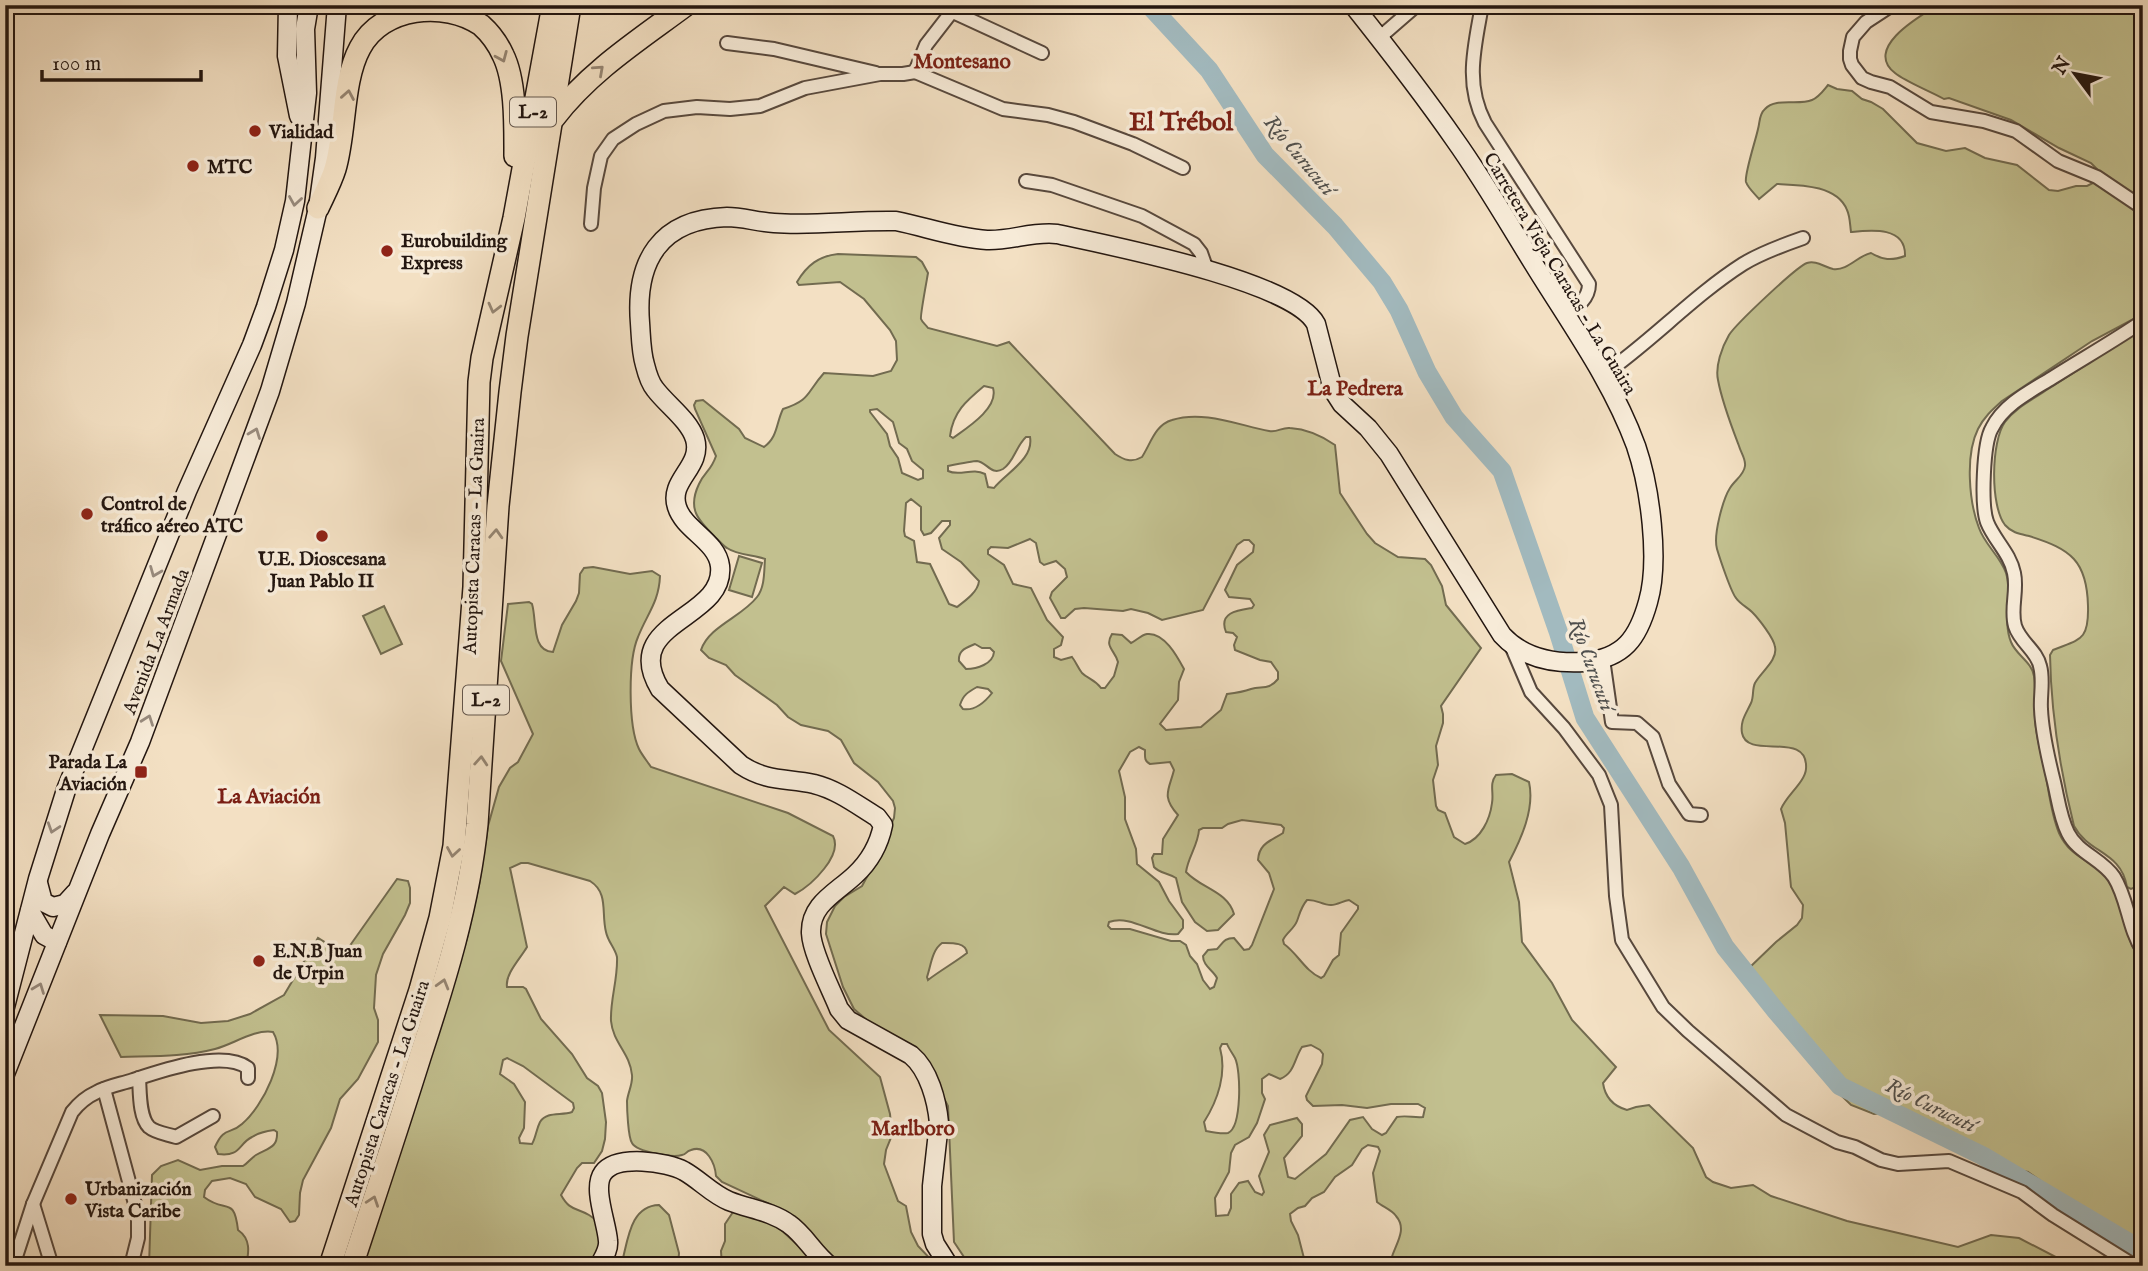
<svg xmlns="http://www.w3.org/2000/svg" width="2148" height="1271" viewBox="0 0 2148 1271" font-family="'IM FELL English',serif">
	<rect width="100%" height="100%" fill="#f3e0c3"/>
	<filter id="stains"><feTurbulence type="fractalNoise" baseFrequency=".00286" numOctaves="4"/><feColorMatrix values="0 0 0 0 .2 0 0 0 0 .09 0 0 0 0 .02 0 0 0 .5 -.17"/></filter>
	<radialGradient id="worn" r=".72"><stop offset=".6" stop-color="#630" stop-opacity="0"/><stop offset="1" stop-color="#630" stop-opacity=".3"/></radialGradient>
	<g fill="#c2c08f" stroke="#726b50" stroke-width="2" fill-rule="evenodd">
		<path d="M1938 5H2143V314L2092 341 2002 401C1992 410 1984 417 1978 429 1965 455 1969 502 1979 528 1985 545 2000 556 2006 573 2013 595 2002 620 2011 642 2016 655 2032 662 2034 676 2036 690 2034 705 2035 719 2036 736 2041 754 2045 771 2049 792 2051 814 2059 833 2072 861 2094 859 2108 880 2126 905 2121 937 2143 962V1262L2117 1245 2112 1238 2092 1224 2076 1206 2028 1172 2010 1168H2001L1976 1158 1968 1154 1951 1136 1916 1115 1904 1111 1874 1114 1851 1105 1817 1072 1807 1052 1785 1029 1771 1004 1758 991 1747 970 1776 942 1797 925 1802 918 1803 905 1791 887 1785 823 1781 809C1786 796 1805 782 1806 769 1809 729 1747 761 1742 733 1740 721 1746 714 1751 703 1754 697 1752 689 1755 683 1761 672 1778 660 1775 647 1774 638 1758 618 1752 612 1747 607 1740 604 1736 598 1731 592 1720 559 1717 549 1713 535 1723 499 1730 488 1735 480 1744 475 1745 466 1746 459 1741 453 1739 446 1731 425 1722 402 1718 380 1715 366 1722 347 1729 335 1736 324 1796 267 1807 263 1816 260 1824 267 1833 269 1848 271 1857 256 1871 253 1883 260 1891 261 1905 256 1906 226 1871 230 1851 232 1850 225 1850 216 1847 210 1837 185 1800 185 1777 184L1759 199C1755 194 1748 188 1746 182 1744 175 1756 139 1758 129 1760 122 1759 114 1765 109 1776 97 1798 106 1812 100 1819 97 1823 91 1828 85L1837 89 1852 91 1862 99 1871 102 1883 109 1917 143 1946 151 1965 148 1985 158 2017 165 2049 190 2058 191 2076 186H2087L2097 181 2099 177 2097 169 2091 163 2059 148 2011 120 1949 98 1944 99C1930 91 1906 82 1895 73 1863 48 1920 16 1938 5Z"/>
		<path d="M838 254 916 257 922 262 928 273C927 279 920 316 921 319 922 322 926 325 928 328L997 346 1009 342 1115 454C1124 460 1132 463 1142 457 1151 443 1155 425 1172 420 1203 410 1238 425 1269 431 1277 433 1282 427 1290 428 1306 429 1322 436 1335 445L1340 493 1367 534 1375 543 1398 557 1425 559 1431 565 1442 586 1446 605 1481 648 1441 706 1443 714V723L1436 746 1438 765 1433 780 1436 806 1438 810 1445 813 1454 837 1465 844C1481 839 1490 819 1492 803 1494 792 1489 784 1496 775L1512 774 1529 782C1535 809 1521 839 1509 862L1519 902 1522 942 1552 983 1572 1020 1616 1067 1603 1083C1605 1097 1613 1106 1627 1110L1636 1107 1649 1105 1693 1148 1706 1177 1713 1182 1731 1188 1753 1185 1771 1196 1847 1221 1958 1247 1991 1235 2019 1238 2073 1266H1390C1390 1250 1410 1232 1396 1216 1392 1210 1383 1207 1377 1202L1373 1173 1380 1151 1378 1147 1368 1145 1362 1149 1352 1165 1335 1177 1324 1192 1312 1198 1305 1206 1298 1208 1290 1214 1291 1221 1298 1235 1306 1266H970L954 1242 948 1106 939 1089 876 1028 854 1009 843 987 826 934 827 922 835 906 844 897 862 886 868 875 894 818 895 808 893 801 878 782 854 763 841 740 828 731 801 725 788 717 777 705 735 675 726 665 709 658 701 650C709 626 742 617 757 597 765 587 764 571 765 559 754 555 737 555 727 548 723 546 719 540 715 537 698 520 687 509 699 484 705 471 711 471 716 456L695 409 694 405 696 401 703 400 739 429 745 438 764 447C778 437 776 423 783 409 811 400 806 393 824 373L873 376 891 371 897 360 896 341 890 330 864 299 840 282 799 285 797 282C807 265 819 256 838 254ZM984 386 993 388C999 408 967 428 953 438L950 436C953 412 966 401 984 386ZM877 409 893 422 899 443 907 449 912 461 923 470V478L918 480 902 473 898 458 890 446 887 434 870 412V410ZM1026 437H1030C1034 459 1006 473 994 488L988 487 985 474C972 467 960 477 948 471V466C953 465 973 461 977 461 987 462 991 476 1003 469 1014 462 1016 446 1026 437ZM911 499 921 507V530L924 535 931 533 942 521H950V525L939 538 942 549 961 562 979 581C978 592 965 601 957 607L949 604 930 564 917 562 914 541 905 536 904 531 906 503ZM1030 539 1036 543 1040 562 1044 565 1056 561 1065 569 1067 577 1052 592 1050 598 1061 618H1065L1075 609 1084 608 1123 611 1131 609 1148 613 1162 620 1203 610 1237 545 1244 540H1249L1254 545 1253 552 1237 565 1225 590 1229 597 1250 599 1254 605 1252 608C1239 610 1218 612 1226 632L1233 633 1237 637 1234 645 1235 650 1260 660 1271 662 1278 672V679C1269 690 1263 686 1251 689 1243 692 1236 693 1227 694L1221 710 1201 727 1166 730 1160 724 1178 700 1179 682 1184 669C1177 656 1164 632 1147 634 1141 635 1137 640 1131 643L1122 635 1112 634C1104 647 1115 650 1118 662L1114 676 1105 688H1101C1094 679 1088 679 1082 673 1078 668 1076 662 1072 657L1061 660 1054 657V649L1061 645 1063 637 1047 620 1031 588 1013 584 1004 565 988 554V550L991 547 1008 548ZM975 644 982 648H990L994 652C993 664 977 669 966 669L959 661C958 650 966 648 975 644ZM977 687 988 689 992 693C985 702 975 711 963 709L960 705C963 695 968 692 977 687ZM1139 747 1145 750C1145 757 1144 761 1150 764L1170 762 1174 770C1169 790 1161 796 1178 815L1163 839 1162 854H1154L1152 858 1154 867C1159 873 1168 873 1176 878L1182 902 1195 922 1207 931 1218 930 1234 914C1227 891 1202 889 1186 872 1188 857 1198 845 1199 830L1203 828H1222L1228 824 1242 820 1281 825 1284 828 1283 833C1271 841 1259 843 1258 860L1269 873 1274 889 1252 945 1249 949 1244 950 1234 938C1224 938 1223 943 1217 949L1208 950 1203 956C1203 966 1213 970 1217 978L1214 987 1210 989 1203 980 1197 964 1190 956 1186 945 1180 941H1171L1130 929H1111L1108 926 1109 922C1132 914 1155 937 1178 934L1183 928V920L1169 901 1159 882 1137 864 1136 849 1125 819V797L1119 771 1130 752ZM1307 900C1316 899 1322 905 1331 905 1337 905 1343 901 1349 900L1358 906V909L1341 933 1339 955 1333 960 1324 976 1321 978C1305 971 1298 954 1284 944L1283 940C1286 933 1294 929 1297 921 1300 913 1301 907 1307 900ZM942 943C951 943 966 942 967 953 954 963 941 970 928 980L927 977C931 965 932 950 942 943ZM1222 1044H1227C1229 1049 1233 1054 1235 1058 1241 1070 1242 1127 1228 1133 1222 1134 1211 1132 1206 1131L1204 1122C1218 1100 1227 1073 1220 1048ZM1311 1045 1320 1050 1323 1054 1322 1064 1306 1096 1307 1100 1313 1106 1342 1105 1367 1108 1391 1104H1418L1425 1108 1423 1117C1414 1118 1407 1115 1397 1117L1386 1133 1382 1135 1372 1129 1363 1117 1350 1120 1326 1154 1295 1179 1288 1177 1284 1158 1302 1136V1124L1297 1118 1270 1125 1264 1135 1269 1152 1259 1176 1264 1192 1262 1195 1255 1192 1248 1181 1239 1183 1231 1194V1208L1228 1215 1216 1216 1215 1198 1229 1172 1231 1153 1235 1145 1249 1137 1257 1123 1265 1099 1262 1093V1079L1269 1074 1280 1079C1295 1073 1294 1059 1302 1047Z"/>
		<path d="M2143 328V879L2138 886 2131 889 2127 887C2121 851 2089 854 2074 826 2060 770 2051 713 2050 655L2053 650C2080 639 2089 641 2088 606 2087 561 2071 549 2029 536 2020 534 2012 533 2005 525 1990 506 1991 441 2005 422 2016 407 2034 399 2048 389 2079 369 2111 349 2143 328Z"/>
		<polygon points="739,556 762,563 752,597 729,590"/>
		<path d="M593 567 630 574 652 571 660 576C659 602 647 614 638 637 628 660 628 726 639 749 642 755 647 761 651 767L788 813 833 836C843 855 812 885 795 894L784 887 765 906 829 1030 880 1077 890 1114 892 1135 886 1150 884 1164 898 1201 906 1206 911 1232 918 1246 937 1266H839L798 1223 778 1208 722 1182 716 1176C715 1164 707 1144 691 1150 685 1152 687 1154 682 1155 672 1158 637 1152 632 1143 628 1137 627 1108 627 1101 628 1092 633 1084 632 1075 630 1053 613 1043 611 1021 610 1000 618 979 617 957 615 948 608 942 606 932 601 913 609 893 590 881L528 863H521L510 868 527 947C520 959 505 974 507 987H523L526 989 541 1019 572 1054 587 1078 598 1086 602 1093 606 1122 605 1139 602 1151 594 1163H582L577 1168 561 1195C570 1211 575 1207 589 1215 594 1218 599 1223 603 1226L598 1266H362L441 1026 467 938 479 885 488 826 499 787 510 768 518 762 533 734 501 661 508 604 529 602 532 604C537 620 531 651 553 652L562 625 576 601 579 593 580 574 584 568ZM507 1058 523 1066 573 1103 574 1108 572 1112C561 1116 547 1111 540 1122 536 1130 536 1137 532 1144L520 1143 519 1138 524 1128 525 1102 514 1084 500 1074 503 1060Z"/>
		<polygon points="384,606 402,644 381,654 363,616"/>
		<path d="M397 879 408 881 410 888V903L405 915 383 954 376 975 374 1008 378 1020V1042L358 1079 340 1099 331 1128 303 1180 300 1193 299 1215 295 1221 290 1222 281 1209 255 1197 246 1184 230 1178 212 1181 205 1190 204 1197C226 1214 234 1195 238 1230 251 1239 249 1252 246 1266H149L152 1175 161 1166 178 1160 200 1170 222 1166H243C248 1163 251 1158 256 1155 268 1148 278 1148 277 1132L274 1130C267 1131 258 1133 252 1137 238 1144 241 1157 218 1154L215 1147C224 1126 230 1135 242 1124 263 1106 288 1057 273 1032 254 1029 234 1044 215 1049 184 1057 153 1056 121 1057L100 1015 163 1016 201 1023 228 1021 250 1014 284 995 318 938 344 954Z"/>
		<path d="M659 1205 669 1215 679 1253 678 1266H621C628 1242 629 1206 659 1205Z"/>
		<polygon points="733,1212 746,1214 777,1226 820,1266 722,1266 721,1251 725,1241 725,1224"/>
	</g>
	<g fill="none" stroke-linecap="round" stroke-linejoin="round">
		<polyline stroke="#a2babf" stroke-width="19" points="1149,5 1209,70 1265,155 1335,226 1382,282 1399,310 1427,372 1454,417 1502,471 1558,631 1585,718 1681,867 1725,947 1776,1011 1840,1086 1983,1156 2143,1251"/>
		<defs>
			<g id="minor">
				<polyline points="957,5 926,45 915,72 1003,109 1048,115 1074,122 1133,144 1183,168"/>
				<path d="M1482 5C1475 46 1464 83 1485 123L1589 284C1589 299 1577 307 1565 315"/>
				<polyline points="1892,5 1866,22 1853,37 1850,51 1850,59 1852,65 1862,78 1871,82 1890,87 1931,112 1984,121 2016,131 2058,161 2097,177 2143,208"/>
				<polyline points="953,12 1042,53"/>
				<polyline points="1379,38 1417,5"/>
				<polyline points="727,43 774,49 876,73"/>
				<polyline points="1026,181 1052,185 1142,216 1194,244 1201,253 1207,270"/>
				<polyline points="591,224 594,188 601,156 613,139 636,124 664,111 697,107 730,109 760,106 805,88 880,74 903,74 915,72"/>
				<path d="M2143 321C2114 341 2082 359 2052 378 2031 391 2004 404 1992 428 1983 443 1981 505 1987 522 1994 540 2010 553 2014 573 2018 591 2010 609 2015 626 2020 642 2037 651 2040 666 2044 680 2040 695 2041 709 2042 733 2048 758 2054 782 2058 799 2060 817 2068 833 2078 853 2102 859 2114 877 2128 899 2128 928 2143 951"/>
				<path d="M1603 375C1652 341 1693 296 1743 264 1761 253 1783 245 1803 238"/>
				<polyline points="1510,643 1531,692 1564,728 1599,775 1611,805 1616,896 1622,940 1663,1007 1688,1031 1786,1115 1837,1142 1855,1147 1881,1160 1898,1164 1949,1161 2022,1192 2053,1215 2135,1266"/>
				<polyline points="1603,659 1612,722 1637,723 1653,737 1669,784 1689,814 1701,815"/>
				<path d="M139 1078C140 1092 139 1117 149 1127 156 1133 167 1134 176 1137L213 1116"/>
				<polyline points="104,1089 138,1215 138,1238 131,1266"/>
				<polyline points="33,1204 52,1266"/>
				<path d="M13 1266 33 1204 72 1112C79 1103 86 1097 97 1092 108 1086 121 1084 133 1080 160 1071 223 1049 248 1068V1078"/>
			</g>
			<g id="secondary">
				<polyline points="288,5 287,56 299,116"/>
				<polyline points="38,883 43,902 53,907 65,904 75,893"/>
				<polyline points="30,911 44,935 57,942"/>
				<polyline points="5,1007 38,879 66,790 187,491 252,345 266,307 284,250 295,201 307,93 305,29 309,5"/>
				<polyline points="5,1074 100,834 140,742 270,391 296,303 318,208 325,158 337,5"/>
				<path d="M599 1266C603 1258 609 1250 608 1241 607 1223 592 1188 603 1173 617 1154 667 1162 684 1171 700 1180 712 1194 729 1201 749 1209 771 1211 789 1224 805 1235 814 1254 830 1266"/>
				<path d="M949 1266 935 1244 932 1234V1186L939 1123C937 1101 929 1070 911 1055L848 1020 839 1009C831 989 812 953 811 933 810 904 836 893 855 875 870 861 879 845 883 825L877 817C857 805 838 790 814 784 786 778 767 782 741 765L660 689C619 621 726 620 720 566 717 541 684 530 677 507 668 480 703 467 695 439 689 420 667 405 655 389 650 383 647 373 645 365 641 352 641 337 640 323 635 261 660 219 727 217 742 217 758 222 774 223 814 226 855 220 896 221 926 227 955 238 987 240 1011 241 1033 231 1057 234 1107 245 1294 281 1316 324L1333 390 1342 404 1368 428 1389 454 1502 635C1523 658 1554 664 1585 662 1624 658 1638 638 1648 602 1660 561 1650 487 1636 446 1614 386 1577 333 1543 279 1514 233 1487 185 1455 140 1423 94 1388 49 1353 5"/>
			</g>
			<g id="trunk">
				<path d="M554 118C590 71 639 40 686 5"/>
				<path d="M318 208C324 195 331 182 335 169 346 132 342 81 360 48 382 6 445 0 481 25 490 33 498 44 503 55 516 81 515 127 515 156"/>
				<polyline points="330,1266 420,990 440,918 454,846 474,587 479,382 482,358 514,218 553,5"/>
				<path d="M352 1266C375 1196 398 1127 420 1057 445 981 469 904 477 824L498 506 510 392 517 336 570 5"/>
			</g>
		</defs>
		<use href="#minor" stroke="#57483d" stroke-width="16"/>
		<use href="#secondary" stroke="#231610" stroke-width="21"/>
		<use href="#trunk" stroke="#231610" stroke-width="24"/>
		<use href="#minor" stroke="#f7ebd8" stroke-width="12"/>
		<use href="#secondary" stroke="#f7ebd8" stroke-width="18"/>
		<use href="#trunk" stroke="#f3e0c3" stroke-width="21"/>
	</g>
	<defs><path id="oneway-chevron" d="M-2-3.5L2.5 0L-2 3.5" fill="none" stroke-width="1.6" stroke-linecap="round" stroke-linejoin="round" transform="scale(1.75)"/></defs>
	<g stroke="#958572">
		<use href="#oneway-chevron" transform="translate(502 57) rotate(67)"/>
		<use href="#oneway-chevron" transform="translate(599 70) rotate(-42)"/>
		<use href="#oneway-chevron" transform="translate(348 95) rotate(-80)"/>
		<use href="#oneway-chevron" transform="translate(494 308) rotate(104)"/>
		<use href="#oneway-chevron" transform="translate(496 534) rotate(-87)"/>
		<use href="#oneway-chevron" transform="translate(481 761) rotate(-86)"/>
		<use href="#oneway-chevron" transform="translate(453 852) rotate(99)"/>
		<use href="#oneway-chevron" transform="translate(443 984) rotate(-74)"/>
		<use href="#oneway-chevron" transform="translate(373 1201) rotate(-71)"/>
	</g>
	<g stroke="#988b7e">
		<use href="#oneway-chevron" transform="translate(295 201) rotate(99)"/>
		<use href="#oneway-chevron" transform="translate(255 433) rotate(-69)"/>
		<use href="#oneway-chevron" transform="translate(155 572) rotate(112)"/>
		<use href="#oneway-chevron" transform="translate(148 720) rotate(-70)"/>
		<use href="#oneway-chevron" transform="translate(53 828) rotate(108)"/>
		<use href="#oneway-chevron" transform="translate(39 988) rotate(-69)"/>
	</g>
	<g fill="#8f2418" stroke="#f7ebd8" stroke-width="2.5">
		<circle cx="255" cy="131" r="7"/>
		<circle cx="193" cy="166" r="7"/>
		<circle cx="387" cy="251" r="7"/>
		<circle cx="87" cy="514" r="7"/>
		<circle cx="322" cy="536" r="7"/>
		<rect x="134" y="765" width="14" height="14" rx="3.5"/>
		<circle cx="259" cy="961" r="7"/>
		<circle cx="71" cy="1199" r="7"/>
	</g>
	<g text-anchor="middle" stroke-width="7" stroke-linejoin="round" paint-order="stroke">
		<g fill="#f7ebd8" stroke="#63564c" stroke-width="2">
			<rect x="510" y="97.5" width="46" height="29" rx="5"/>
			<rect x="463" y="685.5" width="46" height="29" rx="5"/>
		</g>
		<g font-size="18" font-weight="bold" fill="#231610">
			<text x="533" y="118">L-2</text>
			<text x="486" y="706">L-2</text>
		</g>
		<g font-size="19" font-weight="bold" fill="#231610" stroke="#f7ebd8" text-anchor="start">
			<text x="269" y="138">Vialidad</text>
			<text x="207" y="173">MTC</text>
			<text x="401" y="247">Eurobuilding<tspan x="401" dy="22">Express</tspan></text>
			<text x="101" y="510">Control de<tspan x="101" dy="22">tráfico aéreo ATC</tspan></text>
			<text x="322" y="565" text-anchor="middle">U.E. Dioscesana<tspan x="322" dy="22">Juan Pablo II</tspan></text>
			<text x="127" y="768" text-anchor="end">Parada La<tspan x="127" dy="22">Aviación</tspan></text>
			<text x="273" y="957">E.N.B Juan<tspan x="273" dy="22">de Urpin</tspan></text>
			<text x="85" y="1195">Urbanización<tspan x="85" dy="22">Vista Caribe</tspan></text>
		</g>
		<g font-size="19" fill="#231610" stroke="#f7ebd8">
			<text transform="translate(1561 273) rotate(59)" y="7">Carretera Vieja Caracas - La Guaira</text>
			<text transform="translate(473 536) rotate(-88)" y="7">Autopista Caracas - La Guaira</text>
			<text transform="translate(155 641) rotate(-69)" y="7">Avenida La Armada</text>
			<text transform="translate(386 1093) rotate(-72)" y="7">Autopista Caracas - La Guaira</text>
		</g>
		<g font-size="21" font-weight="bold" fill="#7a1f14" stroke="#f7ebd8">
			<text x="962" y="68">Montesano</text>
			<text x="1355" y="395">La Pedrera</text>
			<text x="269" y="803">La Aviación</text>
			<text x="913" y="1135">Marlboro</text>
		</g>
		<g font-size="21" font-style="italic" fill="#4f4f4d" stroke="#f7ebd8">
			<text transform="translate(1300 155) rotate(50)" y="7">Río Curucutí</text>
			<text transform="translate(1592 664) rotate(70)" y="7">Río Curucutí</text>
			<text transform="translate(1931 1105) rotate(26)" y="7">Río Curucutí</text>
		</g>
		<g font-size="26" font-weight="bold" fill="#7a1f14" stroke="#f7ebd8">
			<text x="1181" y="130">El Trébol</text>
		</g>
	</g>
	<rect width="2148" height="1271" fill="none" stroke="#f3e0c3" stroke-width="28"/>
	<rect x="7" y="7" width="2134" height="1257" fill="none" stroke="#231610" stroke-width="3.5"/>
	<rect x="14" y="14" width="2120" height="1243" fill="none" stroke="#231610" stroke-width="2"/>
	<g transform="translate(2075 74) rotate(302)" stroke="#f7ebd8" stroke-width="5" paint-order="stroke">
	<path d="M0-5L12 26L0 18L-12 26Z" fill="#231610"/>
	<text y="-10" font-size="19" font-weight="bold" text-anchor="middle" fill="#231610">N</text>
	</g>
	<path d="M42 70v10h159v-10" fill="none" stroke="#231610" stroke-width="3.5"/>
	<text x="52" y="70" font-size="21" fill="#231610" stroke="#f7ebd8" stroke-width="5" paint-order="stroke">100 m</text>
	<rect width="100%" height="100%" filter="url(#stains)"/>
	<rect width="100%" height="100%" fill="url(#worn)"/>
</svg>
